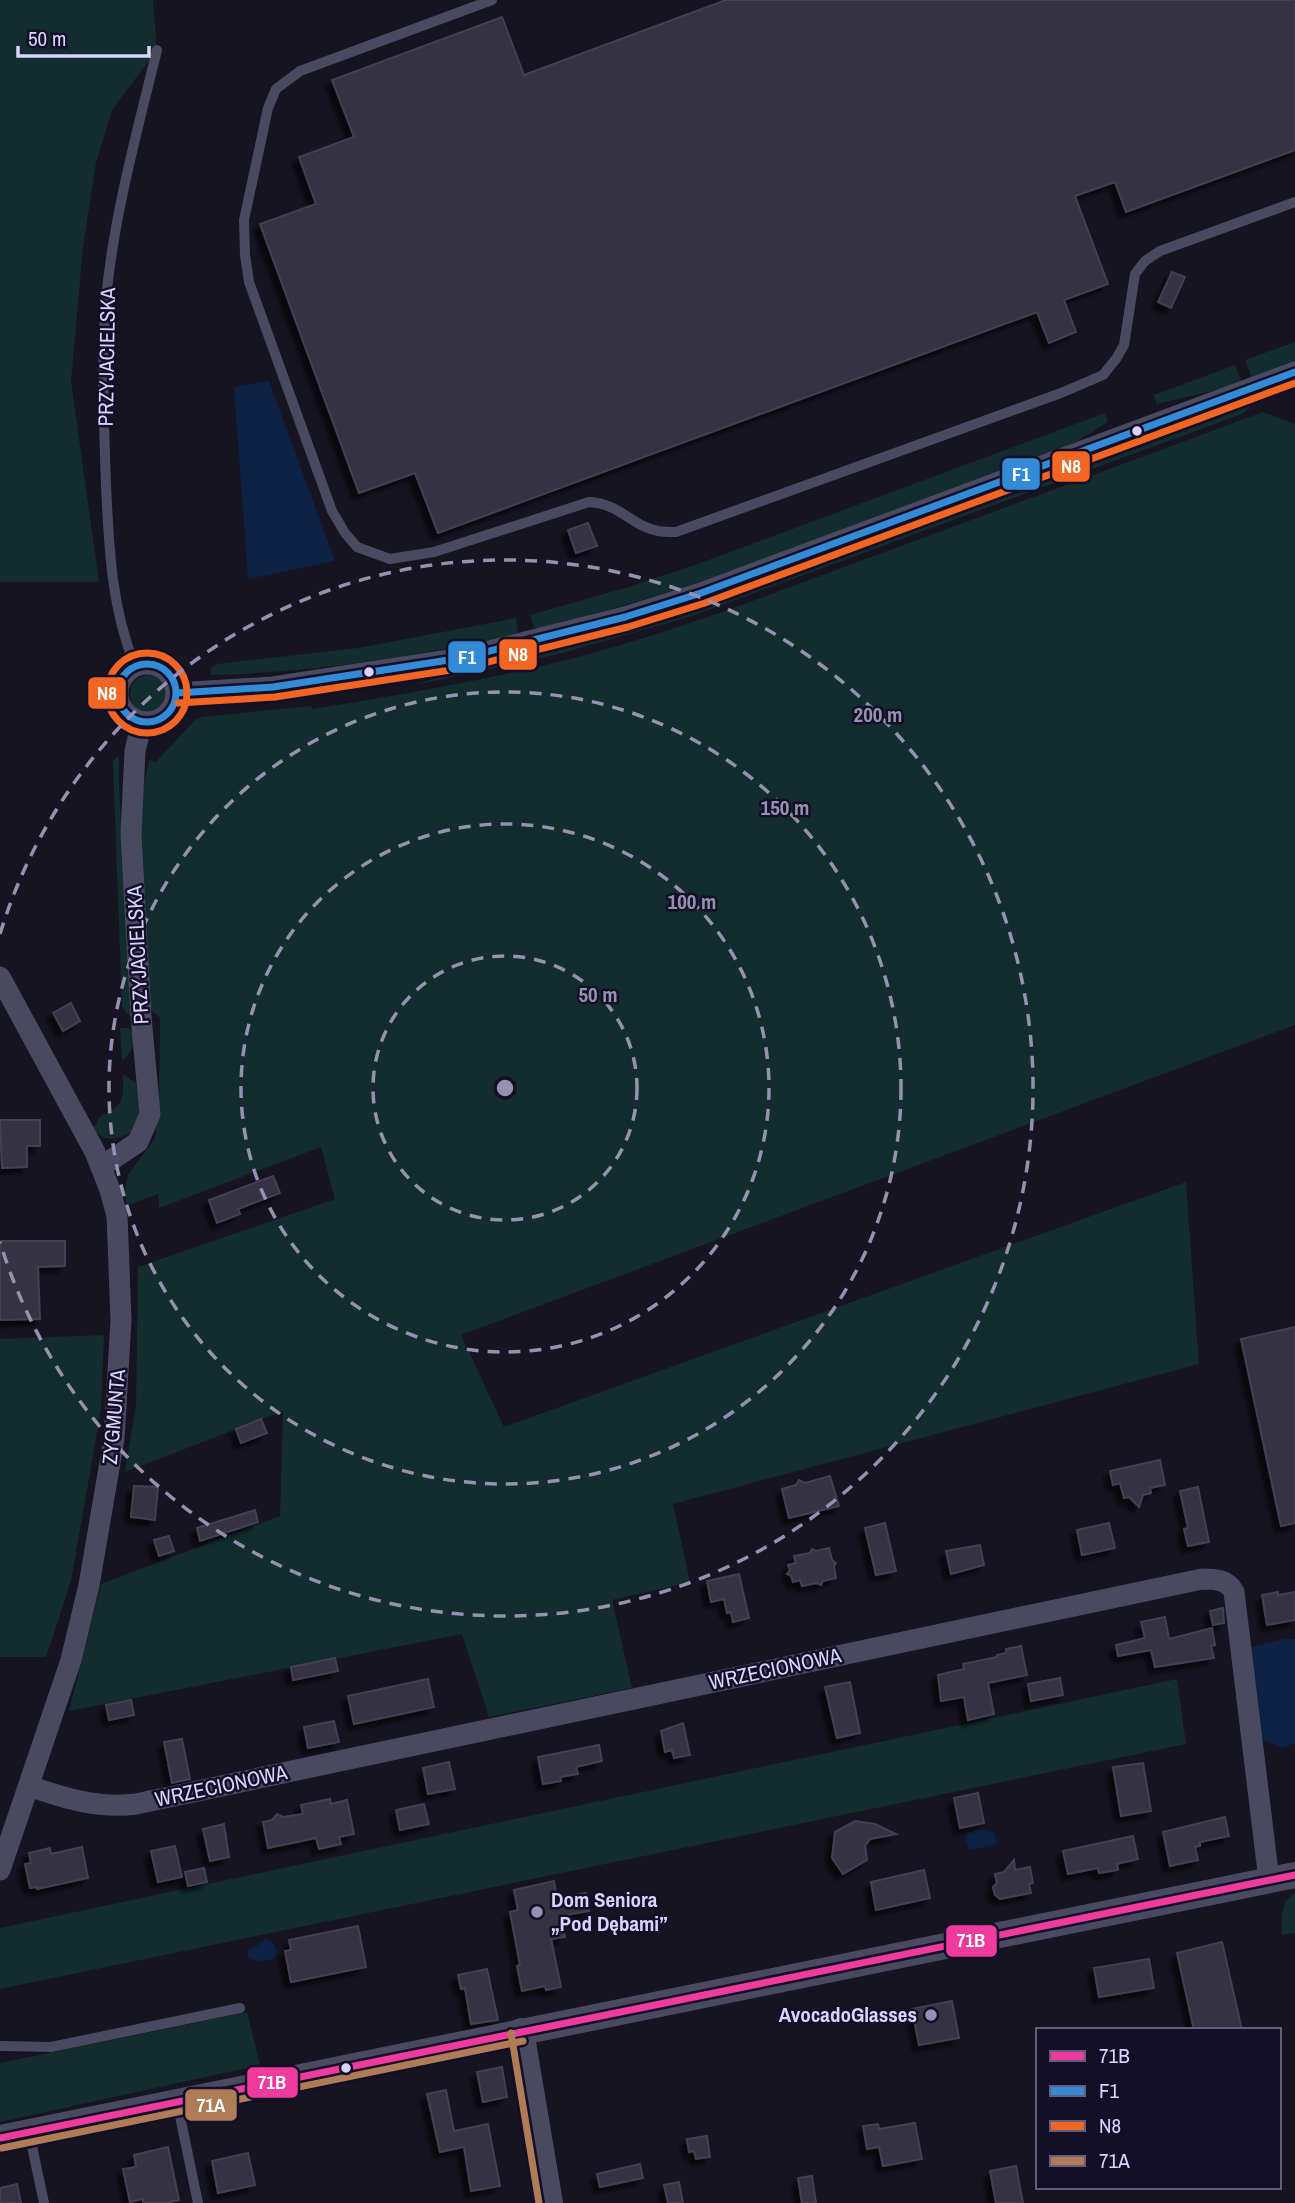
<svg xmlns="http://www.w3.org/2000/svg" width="1295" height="2203" viewBox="0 0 1295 2203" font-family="'Archivo Narrow',sans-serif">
	<defs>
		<filter id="shadow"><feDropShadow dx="-6" dy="6" stdDeviation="2" flood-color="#0009"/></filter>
	</defs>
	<rect width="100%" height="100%" fill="#161421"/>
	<g fill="#132c2d">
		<polygon points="0,0 153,0 157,50 112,110 96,163 83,247 71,381 99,582 0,582"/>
		<polygon points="1295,342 1295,362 1252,378 1245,360"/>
		<polygon points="1235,365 1241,381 1225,388 1157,404 1154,395"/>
		<polygon points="1248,401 1249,408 1242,414 689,617 559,654 416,685 458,669 599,636 712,601"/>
		<path d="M1263 412 1295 424V1025L461 1335 504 1427 1186 1182 1199 1364 673 1504 690 1582 612 1600 632 1688 489 1717 462 1634 69 1711 101 1584 280 1516 283 1411 125 1472 136 1405 138 1267 335 1199 321 1147 159 1208 158 1194 126 1206 125 1190 128 1175 155 1138 159 1093 160 1018 150 1009 140 836 141 799 149 760 156 762 195 720 202 717 311 706 312 709C402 695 491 679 579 657 630 643 681 626 731 609Z"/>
		<polygon points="1105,413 1108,422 1076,442 1054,451 710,579 633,603 538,629 533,626 530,615 632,586 695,565"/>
		<path d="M516 618 518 629 515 635C414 656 314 673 211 675V668L217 664 358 648Z"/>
		<circle cx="149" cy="694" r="19"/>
		<polygon points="119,755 119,784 131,1015 127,1014 122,1007 113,761"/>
		<path d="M120 1028H129C138 1038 132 1053 122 1061Z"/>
		<path d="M123 1074 136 1083 140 1112 130 1133C116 1141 102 1142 92 1127L96 1125 98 1118C125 1103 123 1104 123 1074Z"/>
		<polygon points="104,1335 101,1410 71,1581 46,1657 0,1657 0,1339"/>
		<polygon points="1177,1679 1186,1744 0,1989 0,1928"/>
		<path d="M1295 1893V1933L1282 1935C1282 1920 1279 1901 1295 1893Z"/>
		<polygon points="247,2012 260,2065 0,2122 0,2063"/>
	</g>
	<g fill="#0d2144">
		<polygon points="269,381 335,561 248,579 234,387"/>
		<polygon points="1285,1639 1295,1639 1295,1743 1282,1748 1262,1739 1250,1647"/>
		<polygon points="979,1829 995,1833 997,1842 993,1845 970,1850 965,1841 967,1833"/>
		<path d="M265 1939C273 1940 275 1946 277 1953L273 1959 259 1962 248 1957 247 1950 254 1948Z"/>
	</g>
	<g fill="#343243" stroke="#433f54" stroke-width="2" filter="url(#shadow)">
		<polygon points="726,0 1295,0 1295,150 1126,212 1115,182 1075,196 1108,284 1064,300 1076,332 1049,343 1037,312 438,533 415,473 359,493 260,224 316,204 299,157 354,137 332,80 502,17 524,75"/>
		<polygon points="1172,272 1185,277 1171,308 1158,302"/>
		<polygon points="588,523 597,546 576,553 568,530"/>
		<polygon points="71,1003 80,1021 63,1031 53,1013"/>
		<polygon points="0,1120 40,1120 40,1146 27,1146 27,1167 2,1168"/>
		<polygon points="273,1176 280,1193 238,1209 240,1214 217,1223 209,1200"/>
		<polygon points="0,1241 65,1241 65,1266 38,1267 40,1319 0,1320"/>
		<polygon points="1295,1327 1295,1523 1281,1526 1241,1339"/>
		<polygon points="261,1419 267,1433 241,1443 236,1429"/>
		<polygon points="1160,1460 1165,1485 1150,1488 1151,1493 1143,1495 1139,1507 1129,1497 1124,1498 1120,1483 1113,1485 1110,1471"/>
		<polygon points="830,1476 839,1506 789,1518 782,1489 796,1485 799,1480 805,1483"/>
		<polygon points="134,1486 158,1487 155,1520 131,1517"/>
		<polygon points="1198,1487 1209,1542 1188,1546 1184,1529 1188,1528 1180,1491"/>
		<polygon points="255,1510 258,1522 200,1541 197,1528"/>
		<polygon points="885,1523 896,1571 876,1575 865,1528"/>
		<polygon points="1109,1523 1115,1548 1082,1555 1077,1530"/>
		<polygon points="169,1536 174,1551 159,1556 154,1540"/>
		<polygon points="980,1545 984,1565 951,1574 946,1551"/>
		<polygon points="829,1548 832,1560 836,1563 834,1566 836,1578 823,1581 821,1585 817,1583 802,1586 800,1580 793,1582 791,1576 787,1574 790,1570 788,1565 796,1563 794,1556 810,1553 812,1549 816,1551"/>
		<polygon points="739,1574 749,1618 733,1622 731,1612 727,1613 724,1599 711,1602 707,1581"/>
		<polygon points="1278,1592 1278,1595 1295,1592 1295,1620 1267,1625 1262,1595"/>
		<polygon points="1223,1608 1224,1623 1213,1625 1210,1611"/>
		<polygon points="1165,1617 1169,1639 1212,1628 1215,1645 1211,1646 1214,1658 1155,1667 1151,1650 1118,1656 1116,1645 1145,1638 1141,1622"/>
		<polygon points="1021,1646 1027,1675 988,1683 994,1714 968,1720 964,1697 941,1701 938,1675 964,1669 963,1664 997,1657 997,1655 1006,1653 1006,1649"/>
		<polygon points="335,1658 338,1671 293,1680 291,1667"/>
		<polygon points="1060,1678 1063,1695 1031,1701 1028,1684"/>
		<polygon points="428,1679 434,1707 354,1724 348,1696"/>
		<polygon points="850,1682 860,1733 837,1738 825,1687"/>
		<polygon points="131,1700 134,1715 109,1720 106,1705"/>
		<polygon points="334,1721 339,1742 308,1748 304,1727"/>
		<polygon points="683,1723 690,1755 674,1758 672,1750 665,1752 661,1731"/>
		<polygon points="182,1739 190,1779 172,1783 164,1742"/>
		<polygon points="599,1745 602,1761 576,1767 578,1774 560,1777 561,1781 543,1784 538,1757"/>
		<polygon points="449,1762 455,1789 428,1794 423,1768"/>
		<polygon points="1143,1763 1151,1811 1121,1816 1113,1767"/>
		<polygon points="978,1793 984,1823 960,1828 954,1798"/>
		<polygon points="330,1799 331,1804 347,1800 354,1834 339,1837 341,1844 319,1849 316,1838 268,1848 263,1822 272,1820 277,1814 283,1817 303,1814 301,1805"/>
		<polygon points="424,1804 429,1824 400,1830 396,1810"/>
		<polygon points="1225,1817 1229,1836 1200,1842 1200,1846 1195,1847 1198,1860 1170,1866 1163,1832"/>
		<polygon points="855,1821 875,1824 896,1834 870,1839 865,1846 867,1860 843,1874 832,1858 835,1832"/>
		<polygon points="224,1824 229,1857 210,1861 203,1829"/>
		<polygon points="1133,1836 1138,1859 1117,1864 1118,1870 1099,1873 1098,1868 1068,1874 1063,1851"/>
		<polygon points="175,1846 182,1877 158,1882 151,1851"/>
		<polygon points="82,1847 88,1878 37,1889 37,1887 30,1888 25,1864 31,1863 29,1853 50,1848 51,1854"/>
		<polygon points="1014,1860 1015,1870 1030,1867 1033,1883 1029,1884 1031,1893 1000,1899 995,1895 993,1887 997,1883 995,1874 1004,1872"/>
		<polygon points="204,1868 207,1882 188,1886 185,1872"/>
		<polygon points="924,1870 930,1898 876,1910 871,1882"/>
		<polygon points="554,1881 557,1898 586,1893 589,1911 561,1916 565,1937 551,1939 561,1987 546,1990 545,1986 522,1991 517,1966 520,1965 510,1912 518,1910 514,1890"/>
		<polygon points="358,1926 366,1967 291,1982 285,1951 291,1950 289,1940"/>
		<polygon points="1222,1942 1242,2030 1194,2030 1177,1953"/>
		<polygon points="1149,1959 1154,1988 1099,1997 1094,1968"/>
		<polygon points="487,1969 498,2020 471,2024 465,1988 461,1989 458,1975"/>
		<polygon points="952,2001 959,2038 919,2045 912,2009"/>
		<polygon points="502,2067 507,2097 483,2102 477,2072"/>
		<polygon points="446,2090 454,2131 488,2124 500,2186 471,2191 464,2147 440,2152 427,2094"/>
		<polygon points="915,2123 922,2159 883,2166 879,2147 867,2149 863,2126 878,2124 879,2129"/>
		<polygon points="707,2136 710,2157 696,2159 694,2151 689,2152 687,2139"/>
		<polygon points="168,2147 179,2200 166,2203 143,2203 143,2199 130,2202 123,2169 136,2167 134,2155"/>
		<polygon points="248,2153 255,2185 218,2193 212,2161"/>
		<polygon points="640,2164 643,2178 600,2187 597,2174"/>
		<polygon points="1016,2166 1023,2203 996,2203 990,2171"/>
		<polygon points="812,2176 816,2203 802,2203 798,2178"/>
		<polygon points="679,2182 683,2203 668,2203 664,2185"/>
		<polygon points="17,2184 21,2203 0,2203 0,2188"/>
	</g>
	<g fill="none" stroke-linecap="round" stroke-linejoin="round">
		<g stroke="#4a4962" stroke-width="10">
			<path d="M492 0 300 71 276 89 268 108 244 220 245 255 249 282 332 511 345 533 357 547 390 559 434 552 589 502C619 503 632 526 658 531 664 532 670 532 676 532L1061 393 1103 375 1116 359 1124 345 1135 274 1145 261 1160 251 1295 202"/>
			<path d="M135 666C111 607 109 547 106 485 104 423 101 361 106 299 114 215 137 132 157 50"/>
			<polyline points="0,2046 51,2047 240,2008"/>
			<polyline points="177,2102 198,2203"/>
			<polyline points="29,2132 44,2203"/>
		</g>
		<g stroke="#4a4962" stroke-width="21">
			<circle cx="147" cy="693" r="29"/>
			<polyline points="177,693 273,687 462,658 625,617 701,593 1295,372"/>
			<polyline points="0,977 95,1152 110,1190 117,1216 121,1320 114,1439 89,1585 71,1660 0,1870"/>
			<polyline points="101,1167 138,1142 150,1114 141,1017 131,834 135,751 142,722"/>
			<path d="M29 1786C64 1798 98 1809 136 1804L1202 1579C1215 1579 1227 1579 1234 1592L1269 1880"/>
		</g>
		<g stroke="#4a4962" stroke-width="26">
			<polyline points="521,2031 550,2203"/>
			<polyline points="0,2138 1295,1875"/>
		</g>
		<defs>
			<polyline id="bus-1" points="0,2138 1295,1875"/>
			<g id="bus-2">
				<circle cx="147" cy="693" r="29"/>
				<polyline points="177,693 273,687 462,658 625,617 701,593 1295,372"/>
			</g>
			<g id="bus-3">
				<circle cx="147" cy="693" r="40"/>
				<polyline points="178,703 275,697 464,668 628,627 705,603 1295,383"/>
			</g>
			<g id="bus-4">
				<polyline points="511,2033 539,2203"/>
				<polyline points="2,2148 523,2041"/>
			</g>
		</defs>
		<use href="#bus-1" stroke="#130f26" stroke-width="12"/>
		<use href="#bus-2" stroke="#130f26" stroke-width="12"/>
		<use href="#bus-3" stroke="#130f26" stroke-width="12"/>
		<use href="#bus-4" stroke="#130f26" stroke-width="12"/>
		<use href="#bus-1" stroke="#f13a9d" stroke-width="7"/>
		<use href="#bus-2" stroke="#338bd7" stroke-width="7"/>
		<use href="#bus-3" stroke="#f26522" stroke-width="7"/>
		<use href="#bus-4" stroke="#b07c57" stroke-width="7"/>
	</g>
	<g fill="none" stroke="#9591b1" stroke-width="3.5" stroke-dasharray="12 9">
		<circle cx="505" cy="1088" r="132"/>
		<circle cx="505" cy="1088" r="264"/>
		<circle cx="505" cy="1088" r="396"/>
		<path d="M0 934A528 528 0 1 1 0 1242"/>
	</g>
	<g fill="#d9d4ff" stroke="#130f26" stroke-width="2.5">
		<circle cx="1137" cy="431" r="6"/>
		<circle cx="369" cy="672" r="6"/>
		<circle cx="346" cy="2068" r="6"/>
	</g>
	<g fill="#9591b1" stroke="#130f26" stroke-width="2.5">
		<circle cx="537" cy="1912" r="7"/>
		<circle cx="931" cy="2015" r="7"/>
	</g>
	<g text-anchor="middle" stroke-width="5" stroke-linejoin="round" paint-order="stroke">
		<g font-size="21" fill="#d9d4ff" stroke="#130f26">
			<text transform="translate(107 357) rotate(-89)" y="7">PRZYJACIELSKA</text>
			<text transform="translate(138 955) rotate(-93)" y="7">PRZYJACIELSKA</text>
			<text transform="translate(114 1417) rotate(-85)" y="7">ZYGMUNTA</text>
			<text transform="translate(775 1669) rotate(-12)" y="7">WRZECIONOWA</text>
			<text transform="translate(221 1786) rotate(-12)" y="7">WRZECIONOWA</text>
		</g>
		<g font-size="21" font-weight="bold" fill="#d9d4ff" stroke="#130f26" text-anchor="start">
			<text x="551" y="1907">Dom Seniora<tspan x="551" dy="24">„Pod Dębami”</tspan></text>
			<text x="917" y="2022" text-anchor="end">AvocadoGlasses</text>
		</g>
	</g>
	<circle cx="505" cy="1088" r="10" fill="#9591b1" stroke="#130f26" stroke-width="3.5"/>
	<g font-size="21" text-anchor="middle" font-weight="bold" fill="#9591b1" stroke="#130f26" stroke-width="5" stroke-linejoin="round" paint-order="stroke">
		<text x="878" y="722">200 m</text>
		<text x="785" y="815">150 m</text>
		<text x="692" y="909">100 m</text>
		<text x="598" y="1002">50 m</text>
	</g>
	<g stroke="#130f26" stroke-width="2.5">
		<rect x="1051" y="450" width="40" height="33" rx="7" fill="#f26522"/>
		<rect x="1001" y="457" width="40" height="34" rx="7" fill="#338bd7"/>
		<rect x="498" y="638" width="40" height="33" rx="7" fill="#f26522"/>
		<rect x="447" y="640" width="40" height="34" rx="7" fill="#338bd7"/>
		<rect x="87" y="676" width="40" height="34" rx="7" fill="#f26522"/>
		<rect x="945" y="1924" width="53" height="34" rx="7" fill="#f13a9d"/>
		<rect x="246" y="2066" width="53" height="33" rx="7" fill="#f13a9d"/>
		<rect x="184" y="2088" width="54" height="34" rx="7" fill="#b07c57"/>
	</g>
	<g font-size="19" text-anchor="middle" font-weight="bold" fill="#fff">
		<text x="1071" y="473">N8</text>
		<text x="1021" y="481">F1</text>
		<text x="518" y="661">N8</text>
		<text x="467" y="664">F1</text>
		<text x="107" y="700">N8</text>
		<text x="971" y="1947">71B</text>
		<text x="272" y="2089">71B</text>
		<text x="211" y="2112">71A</text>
	</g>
	<rect x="1036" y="2028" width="245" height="161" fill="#130f26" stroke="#625e7d" stroke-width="2"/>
	<rect x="1050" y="2051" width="35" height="10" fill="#f13a9d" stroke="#625e7d" stroke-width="2"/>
	<text x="1099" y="2063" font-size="21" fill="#d9d4ff">71B</text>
	<rect x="1050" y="2086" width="35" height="10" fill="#338bd7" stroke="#625e7d" stroke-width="2"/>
	<text x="1099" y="2098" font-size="21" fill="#d9d4ff">F1</text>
	<rect x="1050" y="2121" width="35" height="10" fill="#f26522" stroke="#625e7d" stroke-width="2"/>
	<text x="1099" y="2133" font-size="21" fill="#d9d4ff">N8</text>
	<rect x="1050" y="2156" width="35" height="10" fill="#b07c57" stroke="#625e7d" stroke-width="2"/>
	<text x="1099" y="2168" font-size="21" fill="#d9d4ff">71A</text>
	<path d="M18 46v10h131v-10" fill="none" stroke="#d9d4ff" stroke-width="3.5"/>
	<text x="28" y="46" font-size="21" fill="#d9d4ff" stroke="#130f26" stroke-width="5" paint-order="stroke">50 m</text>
</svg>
